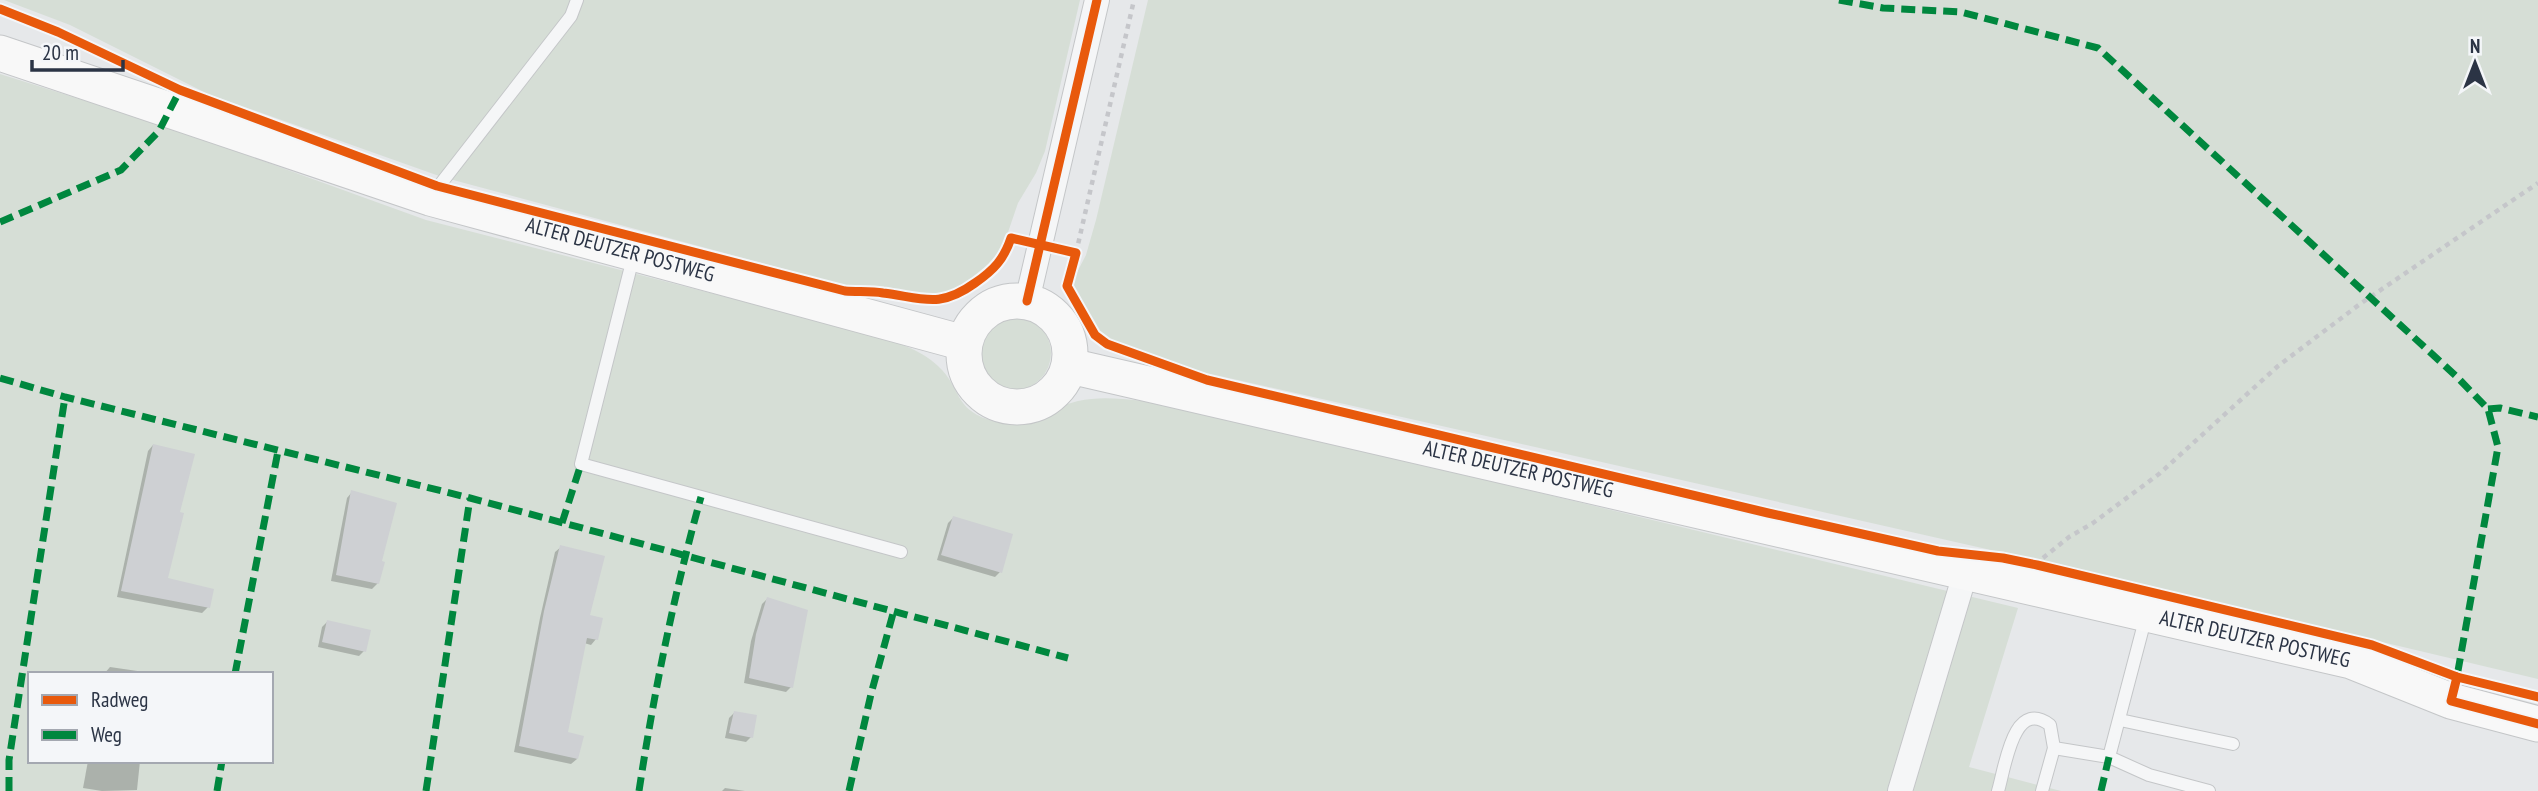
<svg xmlns="http://www.w3.org/2000/svg" width="2538" height="791" viewBox="0 0 2538 791" font-family="'PT Sans Narrow',sans-serif">
	<rect width="100%" height="100%" fill="#e6e8ea"/>
	<g fill="#d6ded6" fill-rule="evenodd">
		<polygon points="4,0 1080,0 1045,151 1036,173 1018,203 1005,241 993,264 956,290 927,296 881,288 851,287 442,177 208,94 70,25"/>
		<polygon points="1148,0 2538,0 2538,679 2040,561 1202,372 1105,338 1085,310 1072,282 1086,255 1096,220"/>
		<path d="M0 74 169 127 426 220 870 334C894 342 919 348 938 366 963 389 952 411 997 422 1032 431 1048 408 1078 401 1109 394 1143 402 1175 405L2018 608 1969 767 2061 791H0ZM30 674H271V761H30Z"/>
		<circle cx="1014" cy="353" r="37"/>
	</g>
	<g fill="#0003">
		<polygon points="153,445 178,514 166,579 208,607 202,613 117,597 148,451"/>
		<polygon points="352,492 380,563 378,583 372,589 331,581 347,498"/>
		<polygon points="953,518 1000,572 995,577 937,560 948,523"/>
		<polygon points="561,547 596,639 591,645 584,643 566,734 577,759 571,764 514,752 540,618 555,552"/>
		<polygon points="767,599 791,687 786,692 744,683 751,641 762,604"/>
		<polygon points="327,622 364,651 359,656 318,647 322,627"/>
		<polygon points="110,667 151,673 104,674"/>
		<polygon points="734,713 751,737 746,742 725,738 729,718"/>
		<polygon points="88,761 140,761 137,790 102,791 83,788"/>
		<polygon points="725,788 745,791 722,791"/>
	</g>
	<g fill="#ced0d3">
		<polygon points="153,444 195,454 180,512 184,513 168,578 214,589 210,608 121,591"/>
		<polygon points="351,490 397,503 382,561 385,562 379,584 336,575"/>
		<polygon points="953,516 1013,534 1002,573 941,555"/>
		<polygon points="560,545 605,556 590,615 603,618 598,640 587,638 568,732 584,736 578,759 519,746 544,611"/>
		<polygon points="767,597 808,610 793,688 749,678 756,634"/>
		<polygon points="327,620 371,630 366,652 322,642"/>
		<polygon points="734,711 757,715 753,738 729,733"/>
	</g>
	<g fill="none" stroke-linecap="round" stroke-linejoin="round">
		<defs>
			<g id="lane">
				<polyline points="432,195 571,16 577,0"/>
				<polyline points="634,254 581,464 901,552"/>
				<polyline points="2120,720 2233,744"/>
				<polyline points="2054,748 2109,757 2149,775 2209,791"/>
				<polyline points="2109,757 2146,616"/>
				<path d="M1998 791C2005 768 2013 697 2050 725L2054 748 2042 791"/>
			</g>
			<g id="street">
				<polyline points="1027,301 1097,0"/>
				<polyline points="1900,791 1965,574"/>
			</g>
			<g id="secondary">
				<path id="s1" d="M0 53 430 198 964 343"/>
				<circle cx="1017" cy="354" r="53"/>
				<path id="s2" d="M1070 366 2351 661 2451 701 2538 724"/>
			</g>
		</defs>
		<use href="#lane" stroke="#c4c6c8" stroke-width="14"/>
		<use href="#street" stroke="#c4c6c8" stroke-width="26"/>
		<use href="#secondary" stroke="#c4c6c8" stroke-width="37"/>
		<g stroke="#c5c6ca" stroke-width="4.5" stroke-dasharray="5 5" stroke-linecap="butt">
			<polyline points="1076,253 1134,0"/>
			<path d="M937 300C961 298 989 278 1003 259 1007 253 1009 244 1012 238"/>
			<polyline points="2043,558 2069,537 2093,523 2159,474 2278,366 2360,304 2538,183"/>
		</g>
		<use href="#lane" stroke="#f5f6f7" stroke-width="12"/>
		<use href="#street" stroke="#f5f6f7" stroke-width="24"/>
		<use href="#secondary" stroke="#f8f8f8" stroke-width="35"/>
		<g stroke="#00873e" stroke-width="7" stroke-dasharray="14 7" stroke-linecap="butt">
			<polyline points="1839,0 1883,8 1961,12 2098,48 2456,376 2488,409 2498,447 2456,682"/>
			<polyline points="0,222 121,170 159,131 180,90 176,88"/>
			<polyline points="0,378 65,397 470,498 1068,658"/>
			<polyline points="2488,409 2500,408 2538,417"/>
			<polyline points="562,523 581,464"/>
			<polyline points="235,674 278,451"/>
			<polyline points="9,791 9,760 65,397"/>
			<polyline points="217,791 222,761"/>
			<polyline points="426,791 470,498"/>
			<path d="M639 791C654 692 674 594 701 497"/>
			<polyline points="849,791 871,694 894,610"/>
			<polyline points="2101,791 2109,757"/>
		</g>
		<defs>
			<g id="cycleway">
				<path d="M0 9 58 32 180 90 437 186 845 291C858 292 871 291 883 293 923 298 939 309 975 283 994 270 1004 259 1011 238L1076 253 1067 286 1095 335 1107 344 1207 380 1768 513 1938 551 2003 558 2037 565 2372 645 2457 677 2538 697"/>
				<polyline points="1027,301 1097,0"/>
				<polyline points="2457,677 2451,701 2538,724"/>
			</g>
		</defs>
		<use href="#cycleway" stroke="#f4f6f9" stroke-width="13"/>
		<use href="#cycleway" stroke="#e8590c" stroke-width="9"/>
	</g>
	<g text-anchor="middle" stroke-width="5" stroke-linejoin="round" paint-order="stroke">
		<g font-size="21" fill="#2b3445" stroke="#f4f6f9">
			<text dy="7" stroke="none"><textPath href="#s1" startOffset="651">ALTER DEUTZER POSTWEG</textPath></text>
			<text dy="7" stroke="none"><textPath href="#s2" startOffset="460">ALTER DEUTZER POSTWEG</textPath></text>
			<text dy="7" stroke="none"><textPath href="#s2" startOffset="1216">ALTER DEUTZER POSTWEG</textPath></text>
		</g>
	</g>
	<rect x="28" y="672" width="245" height="91" fill="#f4f6f9" stroke="#a4a8b1" stroke-width="2"/>
	<rect x="42" y="695" width="35" height="10" fill="#e8590c" stroke="#a4a8b1" stroke-width="2"/>
	<text x="91" y="707" font-size="21" fill="#2b3445">Radweg</text>
	<rect x="42" y="730" width="35" height="10" fill="#00873e" stroke="#a4a8b1" stroke-width="2"/>
	<text x="91" y="742" font-size="21" fill="#2b3445">Weg</text>
	<g transform="translate(2475 63)" stroke="#f4f6f9" stroke-width="5" paint-order="stroke">
	<path d="M0-5L12 26L0 18L-12 26Z" fill="#2b3445"/>
	<text y="-10" font-size="19" font-weight="bold" text-anchor="middle" fill="#2b3445">N</text>
	</g>
	<path d="M32 60v10h91v-10" fill="none" stroke="#2b3445" stroke-width="3.5"/>
	<text x="42" y="60" font-size="21" fill="#2b3445" stroke="#f4f6f9" stroke-width="5" paint-order="stroke">20 m</text>
</svg>
